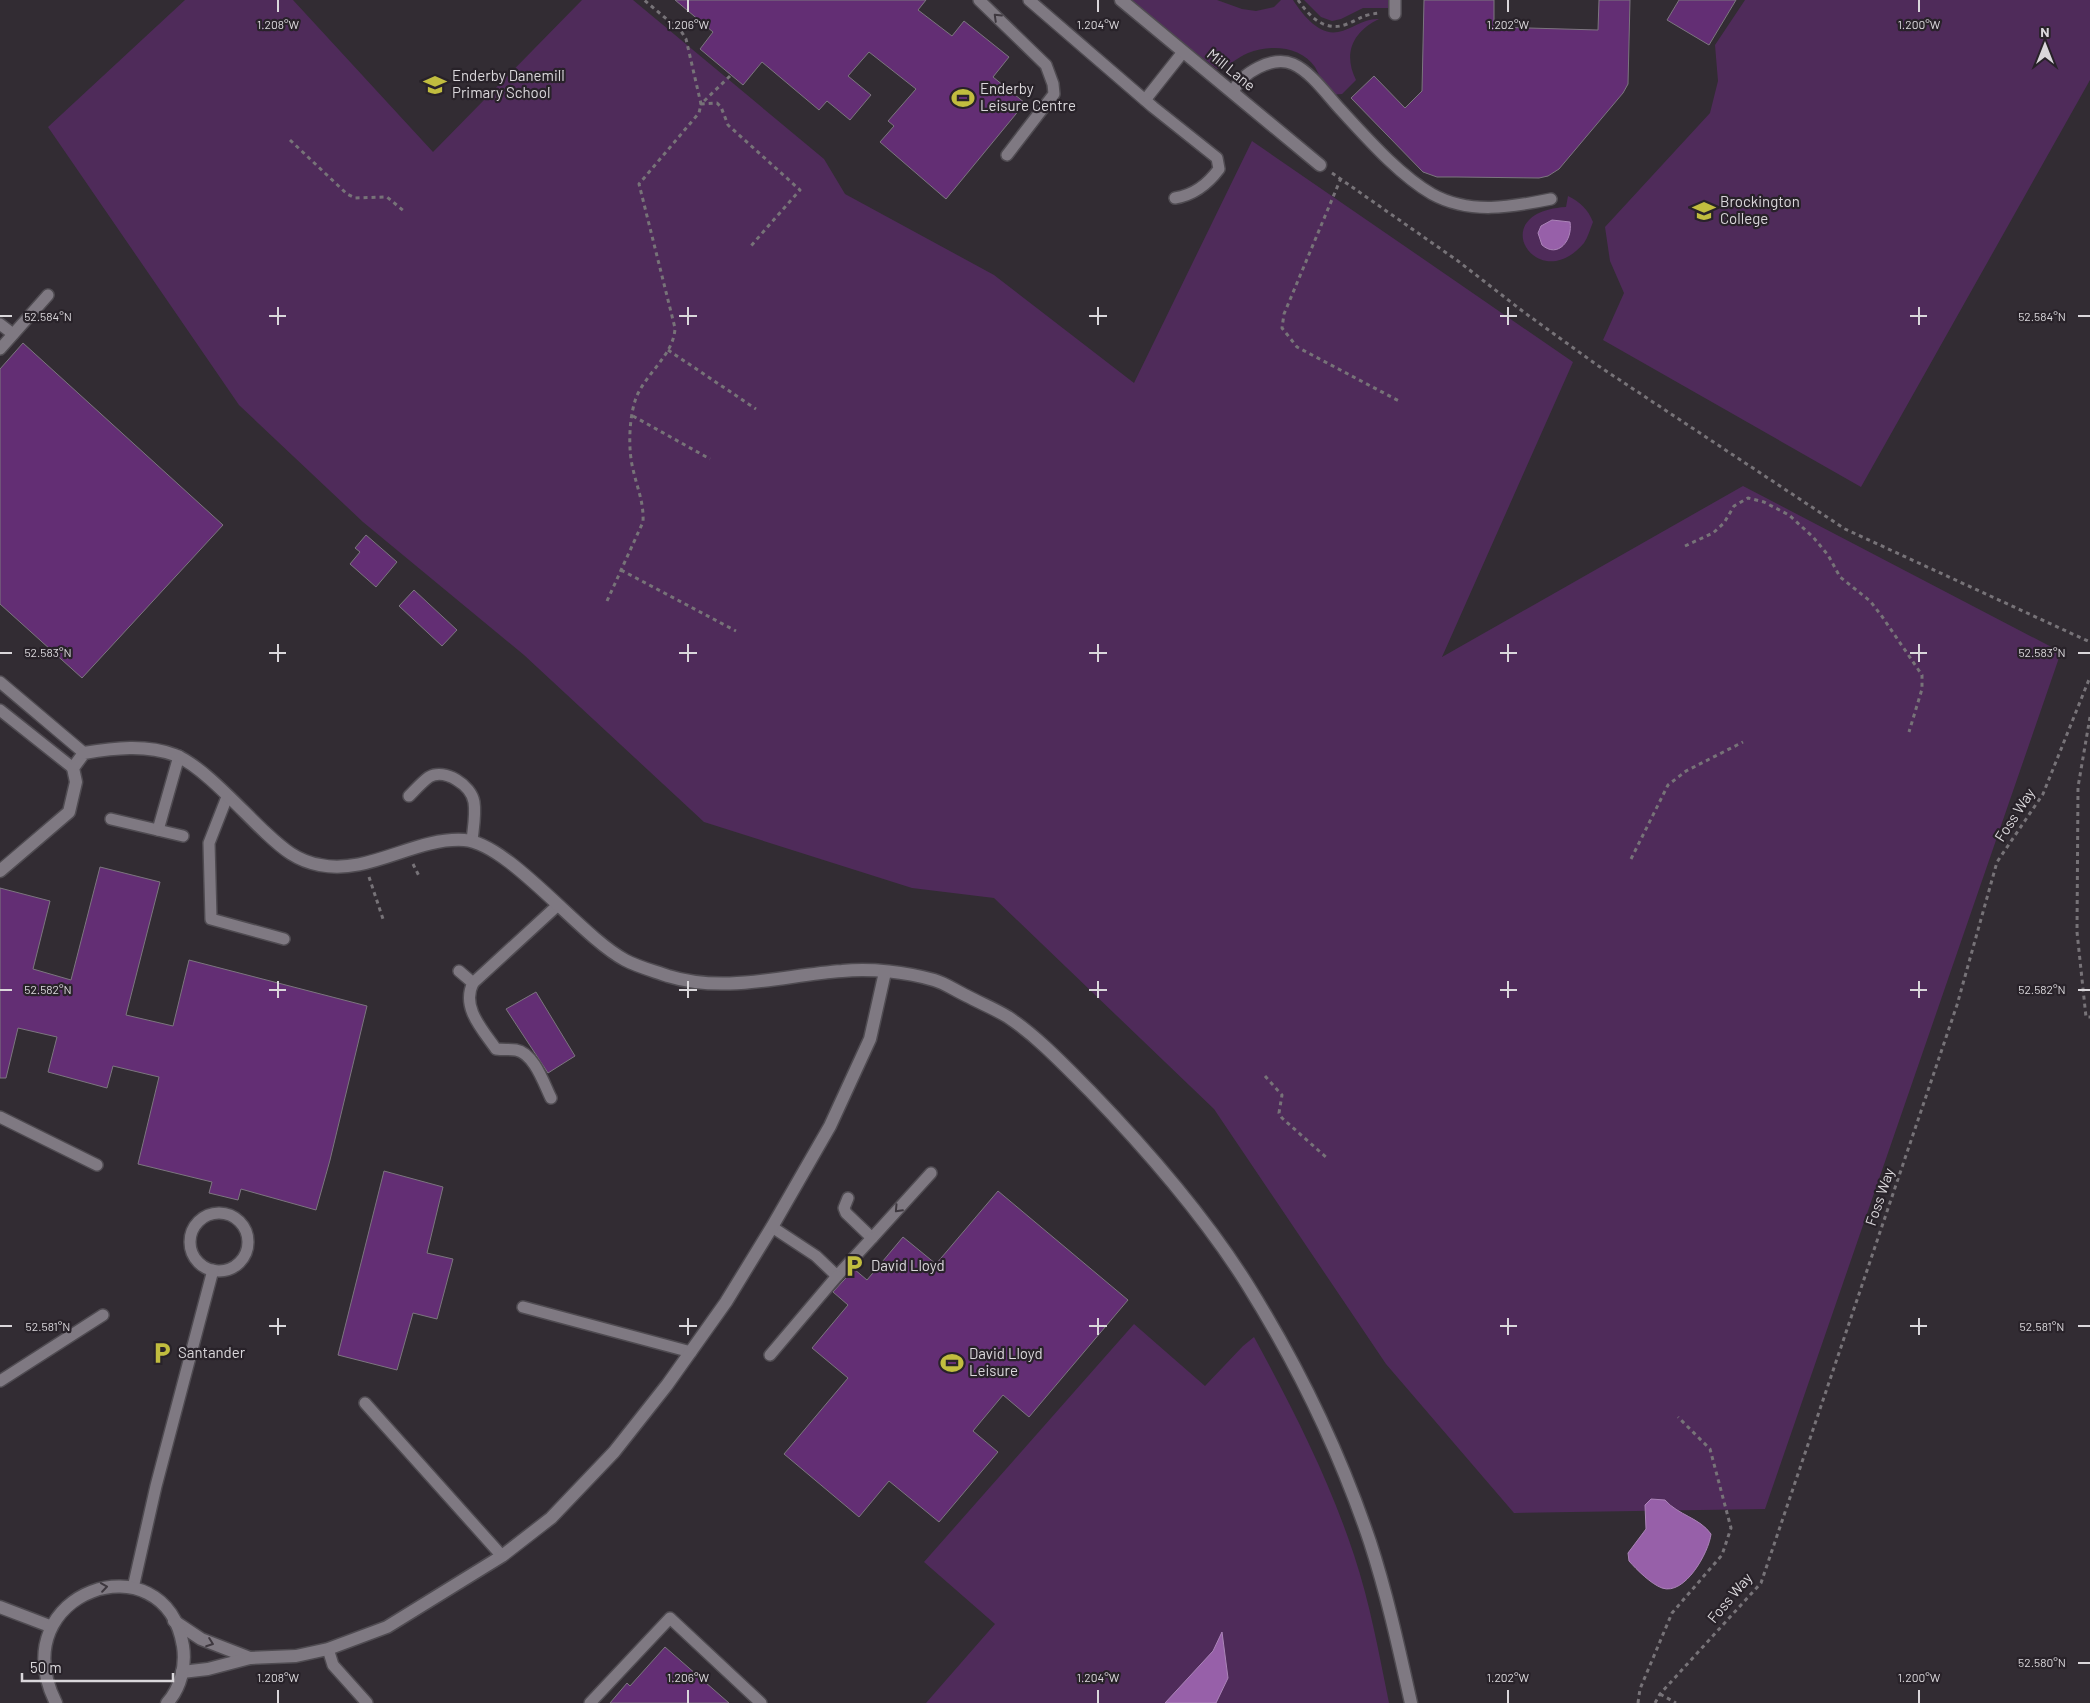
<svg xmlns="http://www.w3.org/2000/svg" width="2090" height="1703" viewBox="0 0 2090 1703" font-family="Barlow,sans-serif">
	<rect width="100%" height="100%" fill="#322c33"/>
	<g fill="#4f2b5a">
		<polygon points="185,0 293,0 433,152 582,0 633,0 824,159 845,194 994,275 1134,383 1252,141 1573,362 1442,657 1743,486 2061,652 1765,1509 1514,1513 1386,1364 1214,1109 994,898 912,888 704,822 524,655 363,522 239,405 48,127"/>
		<path d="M1127 0H1217L1242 9 1256 11 1274 7 1281 0H1293C1302 14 1319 36 1338 32 1353 29 1363 18 1379 19 1352 32 1343 54 1356 80L1342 94 1329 95C1324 86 1320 76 1315 67 1301 46 1270 44 1248 53 1236 58 1230 66 1217 69Z"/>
		<polygon points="1304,0 1389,0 1389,8 1363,8 1341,19 1332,21 1321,17"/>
		<polygon points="1745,0 2090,0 2090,80 1861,487 1603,340 1624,293 1610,261 1605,227 1710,113 1718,81 1715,45"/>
		<path d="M1568 196C1580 202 1588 209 1593 222 1590 229 1588 237 1584 243 1538 298 1482 212 1566 207Z"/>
		<path d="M1134 1324 1205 1386 1243 1346 1254 1337C1292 1407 1329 1479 1354 1555 1370 1603 1379 1654 1389 1703H926L995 1624 924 1562Z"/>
	</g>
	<g fill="#9760a9" stroke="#ab84b8">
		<path d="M1552 220 1570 222C1573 240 1558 259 1542 245L1538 233 1541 226Z"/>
		<path d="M1651 1499 1665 1500C1678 1515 1700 1518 1711 1534 1709 1552 1685 1596 1662 1588 1651 1584 1637 1570 1629 1561L1628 1553 1646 1529 1645 1505Z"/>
		<polygon points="1222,1632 1228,1678 1216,1703 1165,1703 1213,1651"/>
	</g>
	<g fill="#632e74" stroke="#7c767f">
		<polygon points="675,0 926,0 918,10 952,36 964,21 1009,57 993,77 1025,103 946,199 880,142 894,126 888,121 916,89 869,52 848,76 871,95 850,120 827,101 819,110 762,62 743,85 700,49 713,32"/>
		<polygon points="1424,0 1494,0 1494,27 1598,30 1599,0 1630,0 1628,84 1623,93 1559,169 1548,176 1539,178 1456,177 1437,177 1423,172 1351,98 1374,76 1405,108 1422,91"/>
		<polygon points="1679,0 1736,0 1709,45 1667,20"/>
		<polygon points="23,343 223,525 82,678 0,604 0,369"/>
		<polygon points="366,535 397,562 376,587 350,564 360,552 355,548"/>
		<polygon points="414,590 457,630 442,646 399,606"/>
		<polygon points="100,867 160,882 126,1015 173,1026 189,960 367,1006 330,1160 316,1210 241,1189 238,1200 209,1193 212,1182 138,1164 159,1077 113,1066 107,1088 48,1072 57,1037 18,1028 6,1078 0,1078 0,888 50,901 33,969 71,980"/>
		<polygon points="536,992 575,1056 548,1073 506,1009"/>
		<polygon points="384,1171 443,1187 427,1253 453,1259 437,1319 413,1313 397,1370 338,1355"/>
		<polygon points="998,1191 1128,1300 1029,1417 1003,1395 973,1431 998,1452 939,1522 889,1481 859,1517 784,1454 848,1378 812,1348 848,1305 833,1292 854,1269 867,1280 903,1237 936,1264"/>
		<polygon points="665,1647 729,1703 610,1703 627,1683 630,1686"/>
	</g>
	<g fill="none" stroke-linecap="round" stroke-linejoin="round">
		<defs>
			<g id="service">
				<polyline points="979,0 1046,65 1053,84 1054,94 1007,155"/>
				<path d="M1029 0 1153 107 1217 158 1219 169C1207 185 1194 195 1175 198"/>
				<polyline points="1395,14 1395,0"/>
				<path d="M1233 92C1241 73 1273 55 1293 64 1311 72 1327 95 1340 109 1366 137 1399 175 1432 194 1470 215 1512 207 1551 199"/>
				<polyline points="1145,100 1183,52"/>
				<polyline points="0,324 13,334"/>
				<polyline points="0,349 48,295"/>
				<polyline points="0,682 84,753"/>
				<polyline points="0,710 73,768"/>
				<path d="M409 796C415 790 422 782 429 777 445 768 471 785 474 802 476 815 473 829 472 841"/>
				<polyline points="227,797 209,843 211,919 284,939"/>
				<polyline points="111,819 183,836"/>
				<polyline points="158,830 179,756"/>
				<path d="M459 971 473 983C461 1007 482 1029 496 1049 503 1050 510 1049 516 1050 534 1053 544 1084 551 1098"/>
				<polyline points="473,983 558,905"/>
				<polyline points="0,1117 97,1165"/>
				<polyline points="848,1198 844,1208 846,1213 872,1238 931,1173"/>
				<circle cx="219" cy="1242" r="29"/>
				<polyline points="772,1227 816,1256 837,1276 872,1238"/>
				<polyline points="523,1307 691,1352"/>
				<polyline points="770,1355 837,1276"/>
				<polyline points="0,1381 103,1315"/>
				<polyline points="365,1403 502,1556"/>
				<polyline points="133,1588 156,1486 213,1270"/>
				<polyline points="328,1649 333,1665 367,1703"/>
				<polyline points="590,1703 670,1618 761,1703"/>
			</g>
			<g id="minor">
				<polyline points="1121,0 1320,165"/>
				<path d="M0 871 69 812 76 782 73 768 84 753C114 748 146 744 175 755 203 766 243 812 266 833 283 849 297 861 320 865 369 875 415 837 464 840 509 843 580 936 625 960 638 967 654 971 668 976 726 994 784 975 842 971 871 968 906 972 934 980 945 983 956 991 967 996 980 1003 995 1009 1008 1017 1038 1037 1065 1066 1090 1091 1147 1150 1203 1214 1247 1284 1297 1364 1340 1453 1370 1542 1387 1594 1399 1649 1411 1703"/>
				<polyline points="0,1607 47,1625"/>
				<polyline points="174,1621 201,1639 250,1658"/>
				<polyline points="182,1672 208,1669 250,1658 296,1656 328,1649 387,1627 502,1556 551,1518 614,1452 667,1385 726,1302 772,1227 830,1126 870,1039 885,972"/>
			</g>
			<path id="tertiary" d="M56 1703C0 1591 165 1537 183 1646 186 1665 181 1688 167 1703"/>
		</defs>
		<use href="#service" stroke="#4f4b51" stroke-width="14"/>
		<use href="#minor" stroke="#4f4b51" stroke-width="15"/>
		<use href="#tertiary" stroke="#4f4b51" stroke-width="15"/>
		<g stroke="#777378" stroke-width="3" stroke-dasharray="4 4" stroke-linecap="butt">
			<path d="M1298 0C1309 16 1325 33 1347 24 1362 18 1361 15 1380 13"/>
			<polyline points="730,76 701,104 717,103 721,107 728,125 800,190 750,247"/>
			<polyline points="290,140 347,194 355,198 387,197 405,212"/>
			<polyline points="1332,173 1458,261 1525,313 1597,365 1845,529 2090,642"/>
			<polyline points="1341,178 1284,314 1282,328 1297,347 1399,401"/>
			<polyline points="668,350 756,409"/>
			<polyline points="633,416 710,459"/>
			<polyline points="1685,546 1713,533 1724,523 1734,506 1748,498 1764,502 1789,515 1813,537 1828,555 1840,577 1870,601 1881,615 1922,675 1922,689 1909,732"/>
			<polyline points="621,570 736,631"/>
			<path d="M607 601 643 522C644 502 637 488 633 469 628 450 629 420 635 401 643 375 674 356 675 328L639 184 699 113 701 104 686 39 681 31 644 0"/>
			<polyline points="2090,717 2078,787 2077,932 2086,1017 2090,1017"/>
			<polyline points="1631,859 1668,785 1686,771 1743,742"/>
			<polyline points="413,864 420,878"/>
			<polyline points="369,877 384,922"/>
			<polyline points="1265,1076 1282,1095 1279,1113 1282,1118 1327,1158"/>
			<polyline points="1660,1694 1676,1703"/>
			<polyline points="1638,1703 1640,1689 1672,1613 1722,1555 1731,1528 1710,1449 1678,1417"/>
			<polyline points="1655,1703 1660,1694 1761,1583 1957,1005 1997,862 2043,794 2090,677"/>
		</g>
		<use href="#service" stroke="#7f7982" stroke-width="11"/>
		<use href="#minor" stroke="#7f7982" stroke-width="12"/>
		<use href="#tertiary" stroke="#7f7982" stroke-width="12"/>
	</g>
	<defs><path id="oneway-chevron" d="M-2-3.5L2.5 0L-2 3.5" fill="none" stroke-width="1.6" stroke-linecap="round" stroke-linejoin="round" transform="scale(1.25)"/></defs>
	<g stroke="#3e383f">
		<use href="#oneway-chevron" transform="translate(997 17) rotate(-136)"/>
		<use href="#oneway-chevron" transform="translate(898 1209) rotate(133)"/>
		<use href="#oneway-chevron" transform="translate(104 1587) rotate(-8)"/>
		<use href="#oneway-chevron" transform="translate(210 1643) rotate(20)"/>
	</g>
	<path fill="none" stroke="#dad7db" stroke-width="2" d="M278 0V12M688 0V12M1098 0V12M1508 0V12M1919 0V12M278 307V325M688 307V325M1098 307V325M1508 307V325M1919 307V325M0 316H12M269 316H286M679 316H697M1089 316H1107M1500 316H1517M1910 316H1927M2078 316H2090M278 644V662M688 644V662M1098 644V662M1508 644V662M1919 644V662M0 653H12M269 653H286M679 653H697M1089 653H1107M1500 653H1517M1910 653H1927M2078 653H2090M278 981V998M688 981V998M1098 981V998M1508 981V998M1919 981V998M0 990H12M269 990H286M679 990H697M1089 990H1107M1500 990H1517M1910 990H1927M2078 990H2090M278 1318V1335M688 1318V1335M1098 1318V1335M1508 1318V1335M1919 1318V1335M0 1326H12M269 1326H286M679 1326H697M1089 1326H1107M1500 1326H1517M1910 1326H1927M2078 1326H2090M2078 1663H2090M278 1690V1703M688 1690V1703M1098 1690V1703M1508 1690V1703M1919 1690V1703"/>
	<defs>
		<symbol id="school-bare" viewBox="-9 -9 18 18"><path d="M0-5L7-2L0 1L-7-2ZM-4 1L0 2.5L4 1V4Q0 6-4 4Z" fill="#c1bd3f" stroke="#282229" stroke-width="2.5" paint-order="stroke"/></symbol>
		<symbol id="stadium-bare" viewBox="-9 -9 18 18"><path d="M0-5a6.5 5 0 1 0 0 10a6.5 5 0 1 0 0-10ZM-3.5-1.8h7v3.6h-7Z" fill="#c1bd3f" stroke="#282229" stroke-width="2.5" paint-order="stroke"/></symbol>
		<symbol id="parking-bare" viewBox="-9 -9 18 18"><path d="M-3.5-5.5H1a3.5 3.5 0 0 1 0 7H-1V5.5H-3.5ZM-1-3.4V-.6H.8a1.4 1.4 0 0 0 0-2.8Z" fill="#c1bd3f" stroke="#282229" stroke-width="2.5" paint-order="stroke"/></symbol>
	</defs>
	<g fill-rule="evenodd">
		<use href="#school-bare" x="419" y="69" width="32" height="32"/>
		<use href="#stadium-bare" x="947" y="82" width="32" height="32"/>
		<use href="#school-bare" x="1688" y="195" width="32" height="32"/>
		<use href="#parking-bare" x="838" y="1250" width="32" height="32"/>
		<use href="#parking-bare" x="146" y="1337" width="32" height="32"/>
		<use href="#stadium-bare" x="936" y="1347" width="32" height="32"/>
	</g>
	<g text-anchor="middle" stroke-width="4.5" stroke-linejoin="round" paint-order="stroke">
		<g font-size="15" fill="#dad7db" stroke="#282229">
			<text transform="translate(1231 70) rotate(39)" y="5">Mill Lane</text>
			<text transform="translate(2015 815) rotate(-57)" y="5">Foss Way</text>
			<text transform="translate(1880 1197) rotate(-71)" y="5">Foss Way</text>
			<text transform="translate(1730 1598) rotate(-50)" y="5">Foss Way</text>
		</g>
		<g font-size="15" fill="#dad7db" stroke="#282229" text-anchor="start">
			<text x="452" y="81">Enderby Danemill<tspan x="452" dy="17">Primary School</tspan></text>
			<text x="980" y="94">Enderby<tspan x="980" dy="17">Leisure Centre</tspan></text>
			<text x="1720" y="207">Brockington<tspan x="1720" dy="17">College</tspan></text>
			<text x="871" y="1271">David Lloyd</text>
			<text x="178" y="1358">Santander</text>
			<text x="969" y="1359">David Lloyd<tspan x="969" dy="17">Leisure</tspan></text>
		</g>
	</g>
	<g font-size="12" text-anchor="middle" fill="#dad7db" stroke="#282229" stroke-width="4.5" stroke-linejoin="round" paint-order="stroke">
		<text x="278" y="29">1.208°W</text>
		<text x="688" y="29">1.206°W</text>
		<text x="1098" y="29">1.204°W</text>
		<text x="1508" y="29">1.202°W</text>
		<text x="1919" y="29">1.200°W</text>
		<text x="48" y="321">52.584°N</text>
		<text x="2042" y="321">52.584°N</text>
		<text x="48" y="657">52.583°N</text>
		<text x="2042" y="657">52.583°N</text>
		<text x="48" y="994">52.582°N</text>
		<text x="2042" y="994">52.582°N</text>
		<text x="48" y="1331">52.581°N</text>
		<text x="2042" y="1331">52.581°N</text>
		<text x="2042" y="1667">52.580°N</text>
		<text x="278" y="1682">1.208°W</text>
		<text x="688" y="1682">1.206°W</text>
		<text x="1098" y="1682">1.204°W</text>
		<text x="1508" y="1682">1.202°W</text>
		<text x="1919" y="1682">1.200°W</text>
	</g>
	<g transform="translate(2045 45)" stroke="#282229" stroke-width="4" paint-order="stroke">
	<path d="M0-4L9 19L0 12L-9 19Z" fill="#dad7db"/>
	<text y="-8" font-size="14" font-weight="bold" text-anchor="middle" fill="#dad7db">N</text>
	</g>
	<path d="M22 1673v8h151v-8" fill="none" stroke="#dad7db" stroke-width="2.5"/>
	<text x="30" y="1673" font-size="15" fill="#dad7db" stroke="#282229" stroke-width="4" paint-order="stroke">50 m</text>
</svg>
